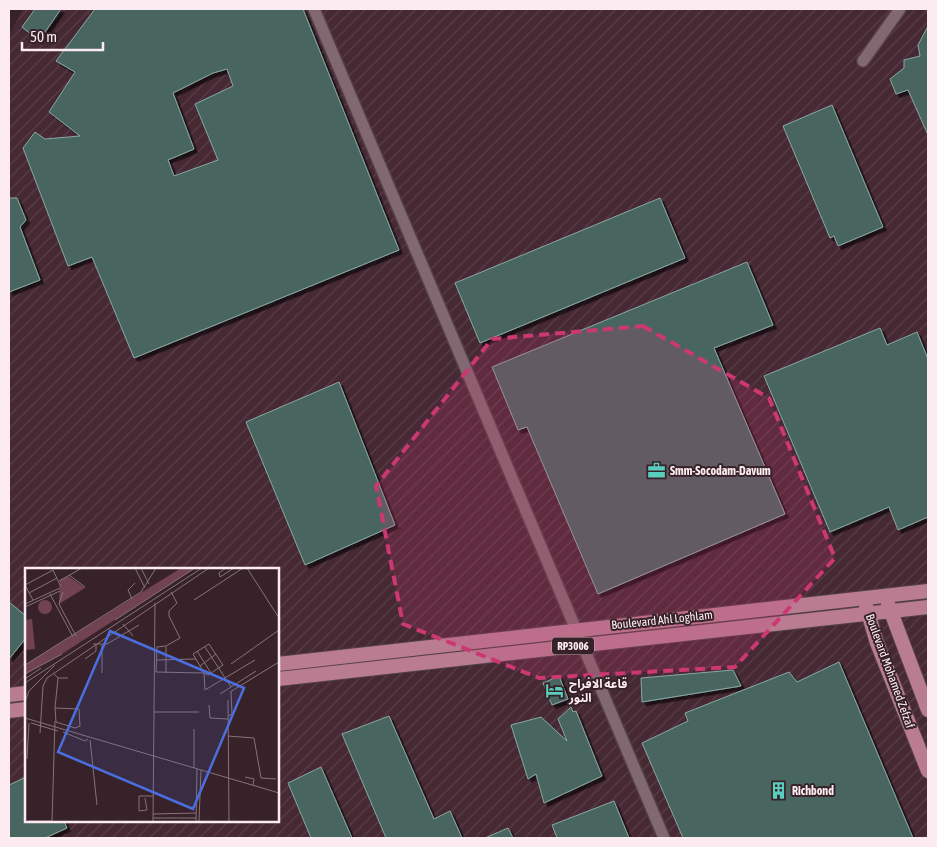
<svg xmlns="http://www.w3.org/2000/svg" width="937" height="847" viewBox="0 0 937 847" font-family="'Asap Condensed','Noto Sans Arabic',sans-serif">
	<defs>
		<pattern id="industrial-furrows" width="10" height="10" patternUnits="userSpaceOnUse" patternTransform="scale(1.25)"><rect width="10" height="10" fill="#462933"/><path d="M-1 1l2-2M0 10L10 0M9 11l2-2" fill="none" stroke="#583e47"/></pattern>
		<filter id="shadow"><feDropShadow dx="3.5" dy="3.5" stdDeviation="0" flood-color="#0009"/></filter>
	</defs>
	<rect width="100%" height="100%" fill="#382229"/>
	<path fill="url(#industrial-furrows)" fill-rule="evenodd" d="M23 9H928V838H9V35ZM26 570H278V821H26Z"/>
	<g fill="#486560" stroke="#8aa9a4" fill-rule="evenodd" filter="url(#shadow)">
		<polygon points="35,9 61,9 39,41 22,27"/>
		<path d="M95 9H303L399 250 134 358 92 257 68 266 23 148 35 132 45 139 80 136 49 112 75 72 56 61ZM227 69 233 86 195 104 218 160 174 176 168 160 194 149 173 93 213 73Z"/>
		<polygon points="928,26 928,135 908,90 896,94 890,79 904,68 904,60 920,56 918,45"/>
		<polygon points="832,105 883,227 838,246 834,236 830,238 783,126"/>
		<polygon points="9,198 17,198 26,220 20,227 40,280 9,292"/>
		<polygon points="660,198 685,258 480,343 455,283"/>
		<polygon points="747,262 773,325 714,348 785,514 598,594 527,427 518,430 492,367"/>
		<polygon points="880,328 887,345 917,332 928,359 928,517 898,530 889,507 830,532 764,376"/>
		<polygon points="339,382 395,525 305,565 246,422"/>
		<polygon points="9,602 26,616 26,638 9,659"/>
		<polygon points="839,662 913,838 683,838 642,743 688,721 685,713 789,672 797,682"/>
		<polygon points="733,670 741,686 642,702 641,678"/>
		<polygon points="559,676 568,699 552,705 543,683"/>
		<polygon points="571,707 573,712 576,711 602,776 544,803 536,774 528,779 511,725 541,717 567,741 558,719"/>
		<polygon points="389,716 434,819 450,811 462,838 386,838 342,734"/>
		<polygon points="321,767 352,838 311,838 288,783"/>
		<polygon points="26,777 26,821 64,821 67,828 45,838 9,838 9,785"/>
		<polygon points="614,801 629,838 557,838 552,825"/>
		<polygon points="508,828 513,838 485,838"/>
	</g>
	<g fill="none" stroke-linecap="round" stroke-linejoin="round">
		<defs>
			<g id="minor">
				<polyline points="314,9 664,838"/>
				<polyline points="863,61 900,9"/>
			</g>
			<g id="major">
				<polyline points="888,604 928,710"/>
				<polyline points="866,606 877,643 928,771"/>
				<polyline points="278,664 928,591"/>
				<polyline points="278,679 928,607"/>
				<polyline points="9,695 26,693"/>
				<polyline points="9,711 26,709"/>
			</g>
		</defs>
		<use href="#minor" stroke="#544148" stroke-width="14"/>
		<use href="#major" stroke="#544148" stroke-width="16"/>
		<use href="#minor" stroke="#826870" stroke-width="11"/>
		<use href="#major" stroke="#ba7c90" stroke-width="14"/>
	</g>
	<path fill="#cb3872" fill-opacity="0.2" stroke="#cb3872" stroke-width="4" stroke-dasharray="10 6" stroke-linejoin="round" d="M643 326 769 398 835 558 735 667 539 678 403 624 376 486 492 339Z"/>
	<defs>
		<symbol id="office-bare" viewBox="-9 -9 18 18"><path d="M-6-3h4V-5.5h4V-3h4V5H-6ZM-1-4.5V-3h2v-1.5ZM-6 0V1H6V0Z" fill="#59cebe" stroke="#382229" stroke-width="2.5" paint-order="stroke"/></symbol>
		<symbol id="hotel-bare" viewBox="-9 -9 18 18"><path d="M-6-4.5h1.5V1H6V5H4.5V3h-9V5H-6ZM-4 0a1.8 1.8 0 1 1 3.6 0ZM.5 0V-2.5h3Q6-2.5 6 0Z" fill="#59cebe" stroke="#382229" stroke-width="2.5" paint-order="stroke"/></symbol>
		<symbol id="building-bare" viewBox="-9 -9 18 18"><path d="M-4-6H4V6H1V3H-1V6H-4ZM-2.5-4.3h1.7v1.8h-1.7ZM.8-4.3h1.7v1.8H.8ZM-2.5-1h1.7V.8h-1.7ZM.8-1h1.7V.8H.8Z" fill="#59cebe" stroke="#382229" stroke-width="2.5" paint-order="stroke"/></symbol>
	</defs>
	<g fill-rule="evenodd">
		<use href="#office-bare" x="644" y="458" width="25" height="25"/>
		<use href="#hotel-bare" x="542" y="678" width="25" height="25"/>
		<use href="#building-bare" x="766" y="778" width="25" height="25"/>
	</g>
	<g text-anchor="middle" stroke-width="4" stroke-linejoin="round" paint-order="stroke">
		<rect fill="#382229" stroke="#c1afb5" stroke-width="1" x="552" y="637.5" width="42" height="17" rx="4"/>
		<g font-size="11" font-weight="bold" fill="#fcecf1">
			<text x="573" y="650">RP3006</text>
		</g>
		<g font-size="12" font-weight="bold" fill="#fcecf1" stroke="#382229" text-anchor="start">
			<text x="670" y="475">Smm-Socodam-Davum</text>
			<text x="569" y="688">قاعة الافراح<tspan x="569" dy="14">النور</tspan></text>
			<text x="792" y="795">Richbond</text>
		</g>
		<g font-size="12" fill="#fcecf1" stroke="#382229">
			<text transform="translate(662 620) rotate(-6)" y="4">Boulevard Ahl Loghlam</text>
			<text transform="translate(890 671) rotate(70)" y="4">Boulevard Mohamed Zefzaf</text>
		</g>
	</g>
	<g transform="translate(25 568)">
		<rect width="254" height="254" fill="#382229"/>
		<path d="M43 8 60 20 34 36 35 12Z" fill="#704252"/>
		<path d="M156 0H170L37 86 0 106V97Z" fill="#704252"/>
		<path d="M13 39a7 7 0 1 1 14 0a7 7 0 1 1-14 0ZM7 51 10 81 0 82V52Z" fill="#704252"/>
		<path fill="none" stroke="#867379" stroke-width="1" d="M110 0 120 20M116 0 124 16M201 0 194 5 195 9 209 0M222 0 254 50M28 2 36 19M44 7 60 19M34 13 57 0M0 17 28 2M0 17 8 32M38 24 34 36 51 68M146 24 152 35 144 43V48L155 70 141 78 132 79 131 104 179 105 183 107 198 97 184 76 168 86 179 105 180 122 230 92M4 25 32 10M25 26 48 69M107 31 103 22 110 15M169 32 218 0M0 36 35 20M0 39 35 23M90 52 170 0M98 56 108 68M68 76H82L114 57M180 79 206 119M172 83 186 105M60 91 71 83V77M131 92 171 91M206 96 254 62M0 97 116 24 131 0M175 98 191 86M28 105 33 110H43M77 105V77M141 105V79M0 106 37 86M0 111 16 100M0 115 177 0M205 124 254 94M195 126 231 103M203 132 204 253M0 134 4 123 30 97M184 137 185 150 203 151M30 140 54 141 55 158 50 160 31 154ZM30 140 33 110M129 144H174M203 148 207 146 206 124M0 150 254 225M6 155 33 163M38 164 60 173 63 171M15 165 18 118 22 110 184 0M203 168 229 170 236 210 251 211M65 172 72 237M2 191 4 155M169 200V161M220 209 229 211 228 217M120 230 122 242 114 243V228H129M128 246 171 245M128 250H171M3 253H27M27 253 30 153M128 253 130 35M171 253 172 201M174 253 176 202"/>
		<path fill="#4a6edd" fill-opacity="0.15" stroke="#4a6edd" stroke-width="2.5" d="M85 63 219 120 168 241 33 184Z"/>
		<rect width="254" height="254" fill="none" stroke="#fcecf1" stroke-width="2.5"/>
	</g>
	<rect width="937" height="847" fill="none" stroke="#fcecf1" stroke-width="20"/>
	<path d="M22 42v8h81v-8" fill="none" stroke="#fcecf1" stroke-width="2.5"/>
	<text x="30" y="42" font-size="15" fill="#fcecf1" stroke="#382229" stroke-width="4" paint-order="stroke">50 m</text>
</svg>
